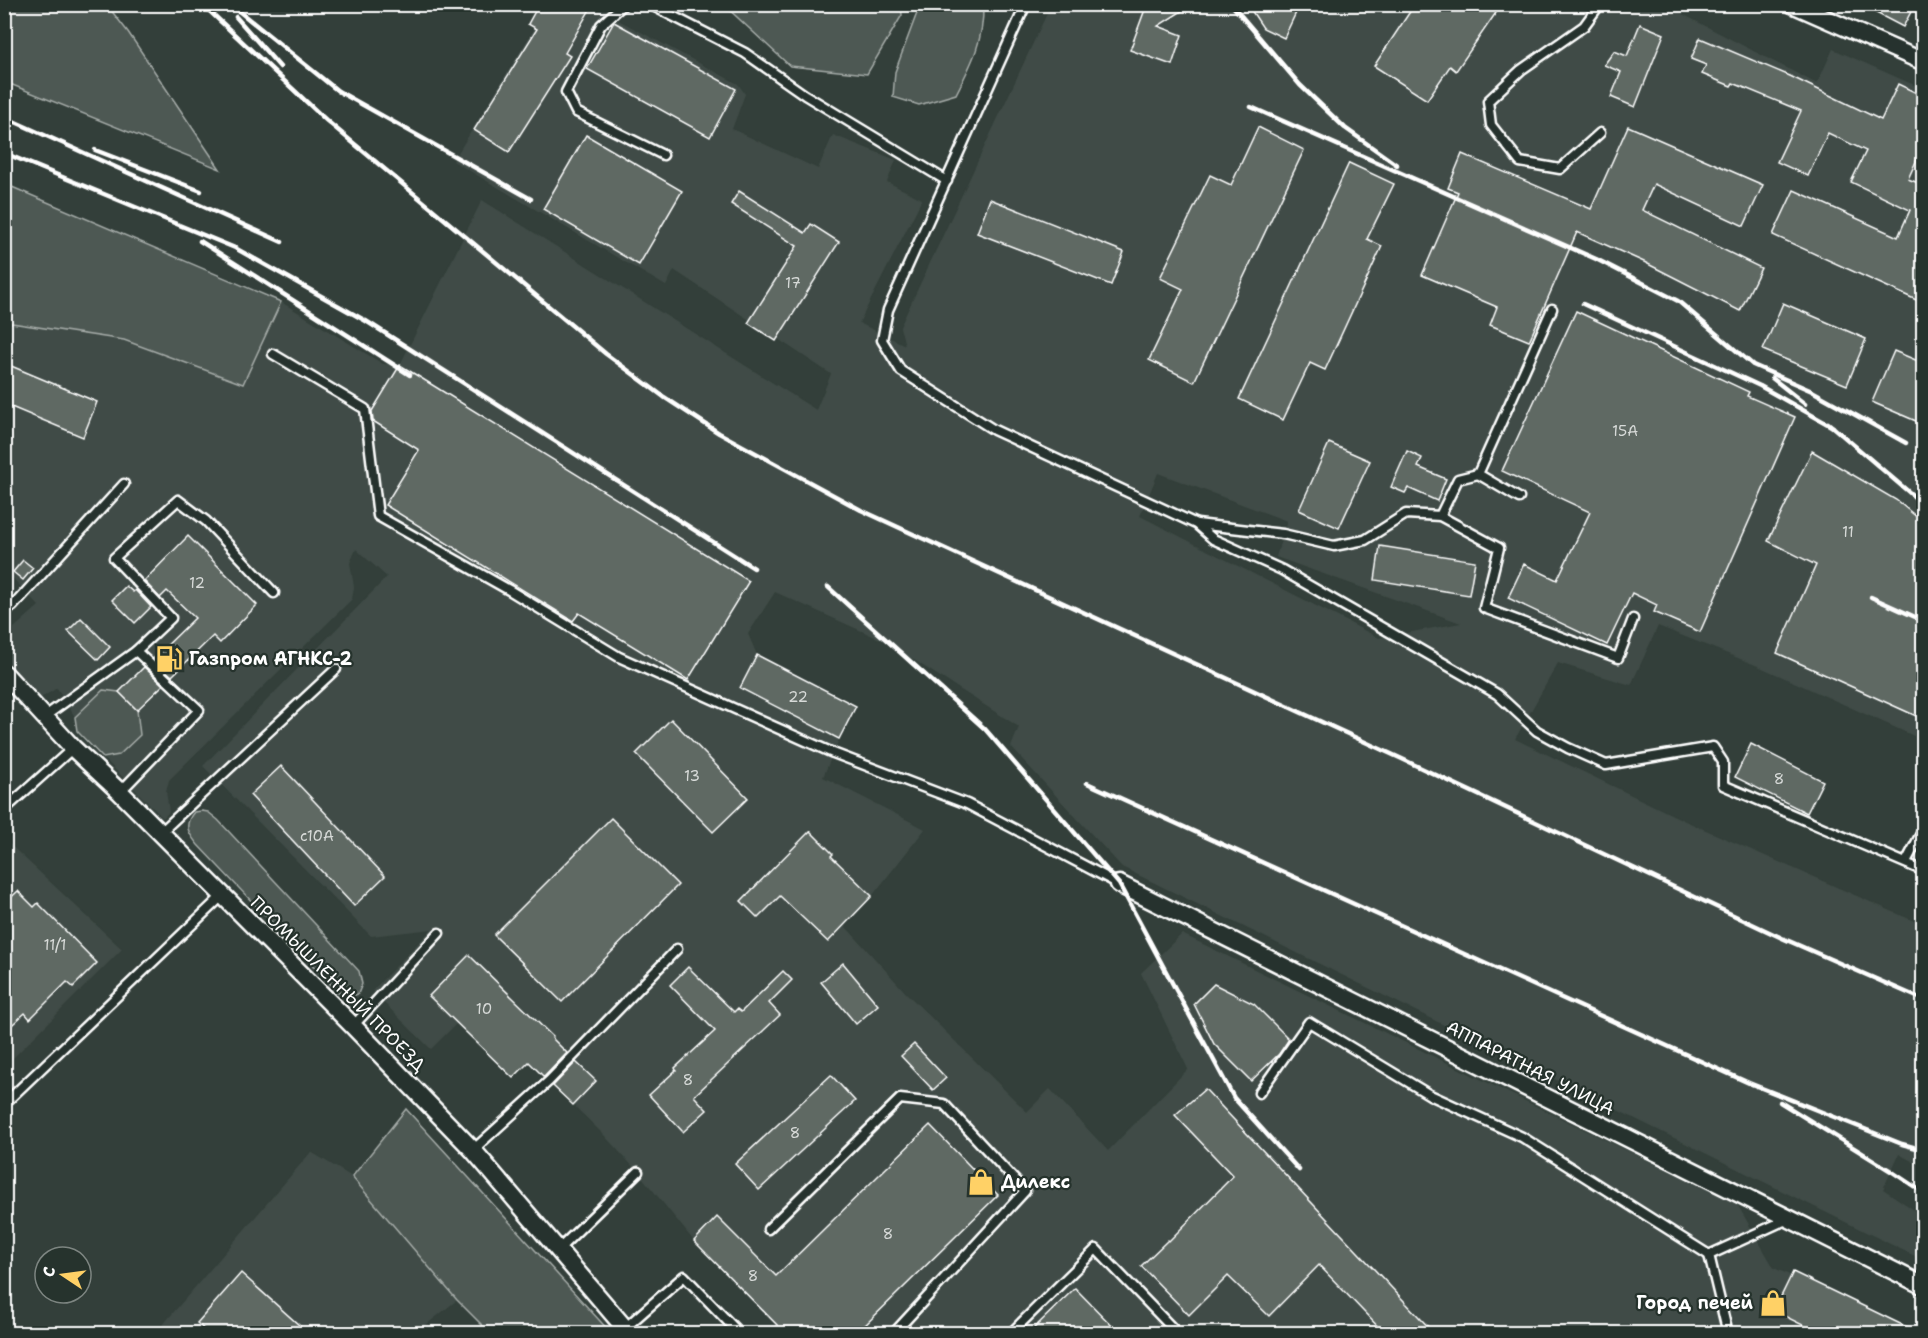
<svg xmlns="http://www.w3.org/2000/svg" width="1928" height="1338" viewBox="0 0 1928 1338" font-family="'Shantell Sans',sans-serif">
	<rect width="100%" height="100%" fill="#333f3a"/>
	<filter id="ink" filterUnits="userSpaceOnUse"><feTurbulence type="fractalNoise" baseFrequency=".0167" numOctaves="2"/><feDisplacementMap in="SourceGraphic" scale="12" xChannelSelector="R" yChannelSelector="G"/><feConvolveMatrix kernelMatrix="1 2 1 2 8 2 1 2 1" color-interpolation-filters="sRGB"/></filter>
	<g filter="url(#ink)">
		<g fill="#404c47" fill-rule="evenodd">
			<path d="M549 5H590L738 84 745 94 732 129 818 169 833 135 896 160 887 182 922 199 859 323 905 345 900 327 1051 5H1665L1817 84 1833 49 1923 89V740L1758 666 1658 626 1631 685 1558 663 1515 739 1685 821 1923 925V1167L1899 1154 1883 1189 1923 1216V1260L1122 867 1011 747 1019 727 884 641 775 592 748 634 757 655 856 706 839 739 823 777 925 829 872 896 845 926 907 994 1027 1112 1050 1089 1108 1151 1188 1069 1141 973 1182 934 1737 1204 1774 1268 1917 1333H786L694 1241 638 1172 603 1134 539 1071 528 1063 457 1023 431 1049 379 998 373 990 432 929 371 936 203 766 387 577 356 549 350 563 354 587 352 599 169 780 166 791 169 812 163 818 77 731 75 717 57 688 39 699 5 657V636L39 606 5 570 4 322 124 340 243 384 281 302 383 364 400 365 482 200 816 410 831 374 674 270 666 286 453 161ZM1158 473 1287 521 1276 557 1461 623 1379 638 1140 516Z"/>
			<polygon points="4,839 122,949 5,1066 4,1066"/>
			<polygon points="311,1152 352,1177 457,1300 416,1333 155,1334"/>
		</g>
		<g fill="#4d5853" stroke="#a6aca9" stroke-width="1.5">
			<polygon points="4,5 107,5 128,32 220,169 5,82"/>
			<polygon points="724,5 901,5 902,15 867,74 790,66"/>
			<path d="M920 5H983C984 40 972 63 956 94L919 105 893 97 895 72Z"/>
			<polygon points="5,184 281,302 243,384 124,340 5,322"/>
			<polygon points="103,690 119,692 137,710 140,735 119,755 103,758 77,731 75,717"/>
			<path d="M202 811 208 812 218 820 359 971 362 984 358 994 350 997 339 993 198 845C188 833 183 825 194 812Z"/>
			<polygon points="406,1109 611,1333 490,1333 457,1300 352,1177"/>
		</g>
		<g fill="#5f6964" stroke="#fff" stroke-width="1.5">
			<polygon points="539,4 593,4 565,53 570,56 509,152 474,130 537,29 528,24"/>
			<polygon points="1147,4 1193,4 1158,26 1182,35 1172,65 1130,50"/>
			<polygon points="1247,4 1300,4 1284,38 1263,28"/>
			<polygon points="1415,4 1502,4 1456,71 1450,66 1427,100 1374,66"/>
			<polygon points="1859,4 1915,4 1903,27"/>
			<polygon points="614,22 736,89 710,137 587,69"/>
			<polygon points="1640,24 1664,34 1635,107 1611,97 1621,72 1604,65 1614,51 1627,56"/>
			<polygon points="1700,38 1790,76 1881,120 1898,84 1923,96 1923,146 1908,179 1921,184 1923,178 1923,303 1773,235 1794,190 1898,237 1910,210 1851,182 1866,151 1828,133 1808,176 1777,162 1801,111 1733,83 1731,86 1702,74 1706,65 1691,59"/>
			<polygon points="1628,126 1763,185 1744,226 1654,184 1642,210 1761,268 1740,311 1644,262 1577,232 1529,341 1490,325 1497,307 1422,275 1458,192 1448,188 1462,154 1591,209"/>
			<polygon points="1258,127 1304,150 1194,382 1149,360 1183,289 1160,278 1210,175 1231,185"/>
			<polygon points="586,135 682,191 639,265 543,209"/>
			<polygon points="1349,163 1394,184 1367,239 1382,246 1325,370 1310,363 1283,420 1239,399"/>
			<polygon points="739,191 805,233 811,224 839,242 776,341 748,323 797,246 731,204"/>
			<polygon points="990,199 1124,252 1111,285 977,233"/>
			<polygon points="1783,303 1866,339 1847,385 1763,350"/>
			<polygon points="1576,311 1749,392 1747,396 1795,417 1700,632 1654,612 1657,605 1632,593 1607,645 1508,598 1524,564 1557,580 1590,512 1502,471"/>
			<polygon points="1894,351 1923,363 1923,424 1872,402"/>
			<polygon points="4,363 97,402 83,437 4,404"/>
			<polygon points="400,365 749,581 688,680 579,613 573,621 385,505 419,450 373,421 372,411"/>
			<polygon points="1329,443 1370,461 1339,528 1299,510"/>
			<polygon points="1407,451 1422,458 1418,467 1446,479 1437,501 1408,488 1405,493 1391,487"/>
			<polygon points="1812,451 1896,500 1923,522 1923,719 1777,653 1816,565 1768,541"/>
			<polygon points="188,536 257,605 220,643 213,636 172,676 153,659 195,618 167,591 160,598 144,581"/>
			<polygon points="1380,546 1475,561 1469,595 1375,580"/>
			<polygon points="23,560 33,568 23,580 13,572"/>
			<polygon points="126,586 133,592 135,590 151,607 135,623 112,600"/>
			<polygon points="81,618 110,647 98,660 68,631"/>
			<polygon points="757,655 856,706 839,739 740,688"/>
			<polygon points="144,667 163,685 137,710 119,692"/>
			<polygon points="671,719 748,798 713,832 636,754"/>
			<polygon points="1751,744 1823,781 1807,813 1735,777"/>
			<polygon points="281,766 385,876 354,906 250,795"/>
			<polygon points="611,818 678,885 562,1002 494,935"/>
			<polygon points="810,831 833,854 831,856 872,896 828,942 780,896 758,918 741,901"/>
			<polygon points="18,891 34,907 38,903 97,963 73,987 67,982 30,1019 25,1013 4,1032 4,904"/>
			<polygon points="469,955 553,1037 552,1038 567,1053 544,1077 529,1062 513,1078 429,996"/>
			<polygon points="843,963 878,1005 856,1024 821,982"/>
			<polygon points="688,967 734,1012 737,1009 741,1012 783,971 792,980 769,1003 780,1015 694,1096 707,1110 683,1132 649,1095 676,1070 675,1068 715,1031 670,985"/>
			<polygon points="1214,984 1254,1004 1289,1039 1279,1054 1251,1081 1214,1044 1194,1004"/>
			<polygon points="914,1044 946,1078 933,1090 901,1056"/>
			<polygon points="576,1062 596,1081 573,1105 553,1086"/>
			<polygon points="831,1075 855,1101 759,1190 735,1164"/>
			<polygon points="1205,1089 1435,1334 1385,1334 1319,1265 1269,1316 1228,1276 1189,1315 1141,1266 1168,1240 1169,1241 1233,1176 1175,1115"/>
			<polygon points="930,1125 998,1195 856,1334 786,1334 694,1241 717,1217 776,1276"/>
			<polygon points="1793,1272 1921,1334 1821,1334 1774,1311"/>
			<polygon points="241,1273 309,1334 209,1334 197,1323"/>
			<polygon points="1075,1288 1120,1334 1028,1334"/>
		</g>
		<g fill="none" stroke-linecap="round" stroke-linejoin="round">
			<defs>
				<g id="service">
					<polyline points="624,4 601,25 566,92 576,112 663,155"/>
					<polyline points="649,4 745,53 805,95 947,181"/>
					<polyline points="1026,4 888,310 882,340 901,371 994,430 1196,524 1213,539 1282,570 1497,694 1537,731 1568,748 1606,765 1713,747 1723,762 1723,785 1924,871"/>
					<polyline points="1600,4 1584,26 1521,70 1488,101 1491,125 1520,162 1560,169 1600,133"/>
					<polyline points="273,354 365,409 378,516 509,590 619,657 833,753 967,804 1119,884"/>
					<polyline points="1478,474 1519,498"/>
					<polyline points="1440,516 1458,479 1478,474 1552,309"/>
					<polyline points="1197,524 1283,534 1334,546 1365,540 1406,514 1440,516 1499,548 1484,608 1618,658 1633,619"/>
					<polyline points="4,611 13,606 124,484"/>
					<polyline points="136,651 171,618 114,558 178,500 206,521 274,593"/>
					<polyline points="44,717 136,651 199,710 120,792"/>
					<polyline points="4,810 73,748"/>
					<polyline points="160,833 336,669"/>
					<polyline points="1906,862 1924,828"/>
					<polyline points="353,1026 439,933"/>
					<polyline points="1259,1093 1309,1022 1430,1095 1522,1137 1709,1255 1788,1219"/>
					<polyline points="4,1104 223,895"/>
					<polyline points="473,1150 549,1081 677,949"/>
					<polyline points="768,1229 900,1099 944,1104 1025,1191 893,1334"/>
					<polyline points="559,1249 638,1172"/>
					<polyline points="1709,1255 1728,1334"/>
					<polyline points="625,1328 684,1276 740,1334"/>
					<polyline points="1010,1334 1096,1249 1178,1334"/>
				</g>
				<g id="minor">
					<polyline points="1792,4 1924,62"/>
					<polyline points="4,673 73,748 120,792 353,1026 473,1150 630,1334"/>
					<polyline points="1119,884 1924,1286"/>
				</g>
			</defs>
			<use href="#service" stroke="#fff" stroke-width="13"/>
			<use href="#minor" stroke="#fff" stroke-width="21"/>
			<use href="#service" stroke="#26332d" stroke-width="8"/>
			<use href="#minor" stroke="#26332d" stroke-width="16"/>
			<g stroke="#fff" stroke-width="4.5">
				<polyline points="202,4 327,121 606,354 664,397 719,433 861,510 1400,758 1782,938 1924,1000"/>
				<polyline points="230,4 338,91 531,199"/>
				<polyline points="1231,4 1300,85 1345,128 1397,165"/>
				<polyline points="236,17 280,67"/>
				<polyline points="1251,107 1596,259 1678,301 1753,365 1812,391 1906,443"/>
				<polyline points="11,120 282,242"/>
				<polyline points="95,150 201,191"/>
				<polyline points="9,155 235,248 366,321 754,568"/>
				<polyline points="200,241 410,375"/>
				<polyline points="1583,304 1760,386 1833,427"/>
				<polyline points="1772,378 1805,404"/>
				<polyline points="1828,423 1924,505"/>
				<polyline points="828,587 985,729 1119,884 1234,1098 1299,1170"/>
				<polyline points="1871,597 1924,621"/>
				<polyline points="1087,783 1749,1083 1902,1144 1924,1150"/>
				<polyline points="1780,1102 1891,1171 1924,1193"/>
			</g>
		</g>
	</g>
	<defs>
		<symbol id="fuel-bare" viewBox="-9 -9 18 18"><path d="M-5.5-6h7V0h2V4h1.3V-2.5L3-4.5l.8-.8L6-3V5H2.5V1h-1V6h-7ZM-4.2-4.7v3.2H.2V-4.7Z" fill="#ffd166" stroke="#26332d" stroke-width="2.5" paint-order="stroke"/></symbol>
		<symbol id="shop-bare" viewBox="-9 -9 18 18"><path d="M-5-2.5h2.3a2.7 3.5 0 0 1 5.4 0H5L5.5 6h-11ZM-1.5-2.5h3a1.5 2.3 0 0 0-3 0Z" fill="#ffd166" stroke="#26332d" stroke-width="2.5" paint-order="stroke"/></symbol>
	</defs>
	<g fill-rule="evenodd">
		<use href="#fuel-bare" x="150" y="640" width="38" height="38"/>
		<use href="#shop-bare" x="962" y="1163" width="38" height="38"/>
		<use href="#shop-bare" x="1754" y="1284" width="38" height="38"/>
	</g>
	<g text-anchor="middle" stroke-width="4.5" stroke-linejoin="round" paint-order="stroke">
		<g font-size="15" fill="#d7dad8">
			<text x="793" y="288">17</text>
			<text x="1625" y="436">15А</text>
			<text x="1848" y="537">11</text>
			<text x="197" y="588">12</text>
			<text x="798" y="702">22</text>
			<text x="692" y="781">13</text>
			<text x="1779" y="784">8</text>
			<text x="317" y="841">с10А</text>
			<text x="55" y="950">11/1</text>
			<text x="484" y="1014">10</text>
			<text x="688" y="1085">8</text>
			<text x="795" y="1138">8</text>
			<text x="888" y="1239">8</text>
			<text x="753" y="1281">8</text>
		</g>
		<g font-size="18" font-weight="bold" fill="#fff" stroke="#26332d" text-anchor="start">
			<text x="189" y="665">Газпром АГНКС-2</text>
			<text x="1001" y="1188">Дилекс</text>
			<text x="1753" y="1309" text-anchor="end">Город печей</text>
		</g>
		<g font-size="18" fill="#fff" stroke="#26332d">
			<text transform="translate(338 984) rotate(45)" y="6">ПРОМЫШЛЕННЫЙ ПРОЕЗД</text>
			<text transform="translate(1530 1068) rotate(27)" y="6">АППАРАТНАЯ УЛИЦА</text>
		</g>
	</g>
	<rect width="1928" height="1338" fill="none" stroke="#26332d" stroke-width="24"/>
	<rect x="12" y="12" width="1904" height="1314" fill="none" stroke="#fff" stroke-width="2" filter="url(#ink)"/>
	<g transform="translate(63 1275) rotate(283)"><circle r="28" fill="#26332d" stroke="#7d8581" stroke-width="1.5"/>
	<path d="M0-4.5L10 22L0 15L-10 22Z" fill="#ffd166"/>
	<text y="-9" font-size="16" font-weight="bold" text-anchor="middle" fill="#ffffff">С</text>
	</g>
</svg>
